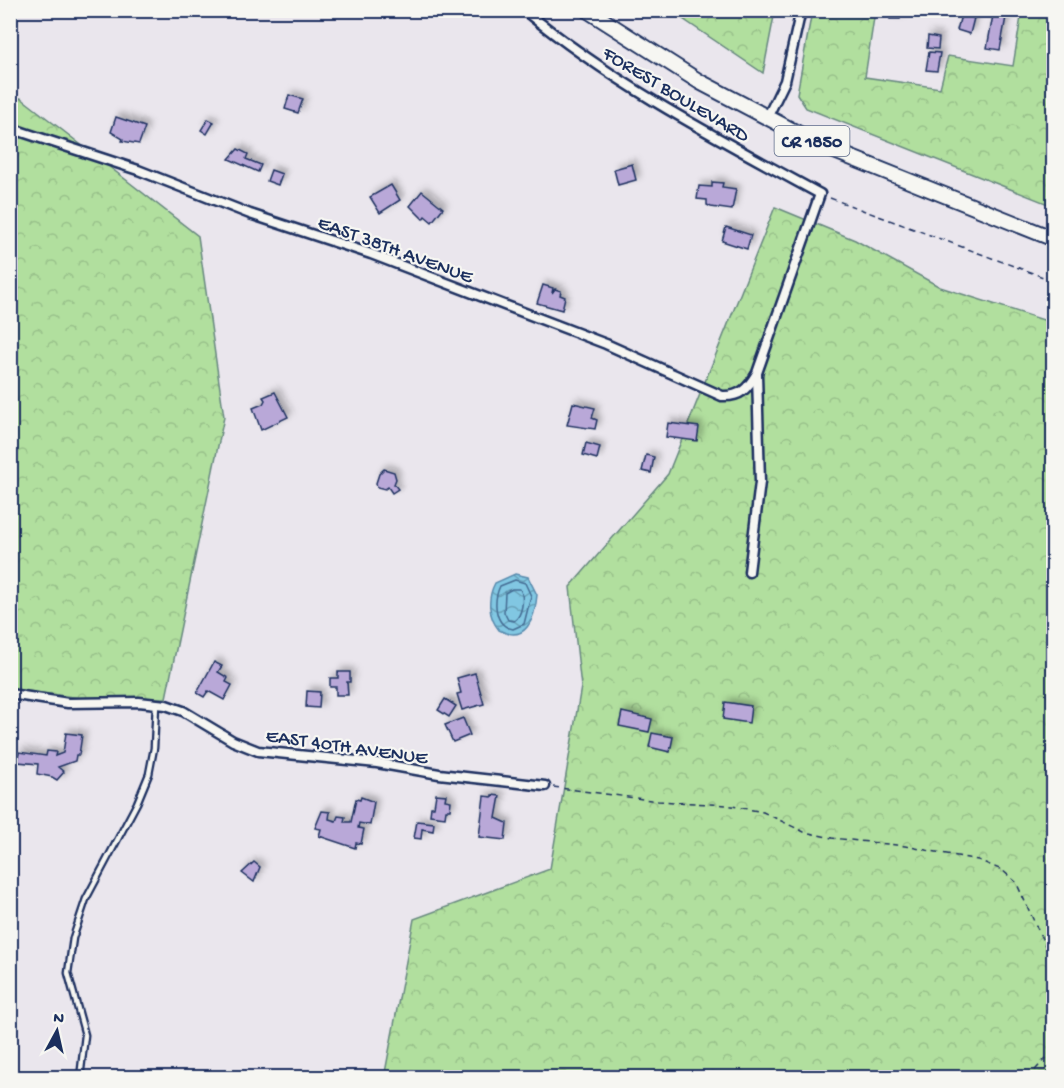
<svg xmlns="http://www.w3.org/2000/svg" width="1064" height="1088" viewBox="0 0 1064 1088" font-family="'Gochi Hand',sans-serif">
	<defs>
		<pattern id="forest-crowns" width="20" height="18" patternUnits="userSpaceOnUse" patternTransform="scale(1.5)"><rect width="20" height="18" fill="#b1df9e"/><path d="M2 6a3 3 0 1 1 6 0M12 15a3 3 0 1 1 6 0" fill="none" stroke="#98c08a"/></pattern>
		<pattern id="water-waves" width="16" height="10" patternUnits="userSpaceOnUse" patternTransform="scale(1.5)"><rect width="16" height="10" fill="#81c7e2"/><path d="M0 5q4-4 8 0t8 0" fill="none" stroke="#69a2ba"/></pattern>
		<filter id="shadow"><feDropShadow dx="4" dy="-4" stdDeviation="3" flood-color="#0004"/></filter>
	</defs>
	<rect width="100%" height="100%" fill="#eae6ed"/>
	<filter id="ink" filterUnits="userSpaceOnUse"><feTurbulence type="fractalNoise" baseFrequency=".0167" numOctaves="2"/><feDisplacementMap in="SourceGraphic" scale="12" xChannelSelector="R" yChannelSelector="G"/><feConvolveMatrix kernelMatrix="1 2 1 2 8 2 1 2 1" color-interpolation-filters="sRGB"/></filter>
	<g filter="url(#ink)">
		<g fill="url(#forest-crowns)" stroke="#66877e" stroke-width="1.5">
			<polygon points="671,11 775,11 763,73"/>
			<polygon points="812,11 875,11 865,77 940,88 948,56 1013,66 1022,11 1053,11 1053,206 806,108 797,94"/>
			<polygon points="21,98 198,236 224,417 166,698 81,698 11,689 10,99"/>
			<polygon points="775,207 855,240 940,287 1053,323 1053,1077 384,1078 414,919 550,869 581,687 570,587 668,474"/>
		</g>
		<path fill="url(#water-waves)" stroke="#588aad" stroke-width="1.5" d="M515 574 528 577 537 595C535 619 526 644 499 630 488 617 487 598 495 583Z"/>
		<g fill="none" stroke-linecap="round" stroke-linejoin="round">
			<g stroke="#446c93" stroke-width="1.5">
				<path d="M515 580 525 583 531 596 524 624 513 629C494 626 493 601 500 586Z"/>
				<path d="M512 589H520C525 598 522 616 514 621L508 620 504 612 505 593Z"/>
			</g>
		</g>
		<g fill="#b9a8d8" stroke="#1b2f5e" stroke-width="1.5" filter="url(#shadow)">
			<polygon points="922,10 922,16 900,14 900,19 890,19 891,11 887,11"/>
			<polygon points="961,15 974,18 970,34 957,30"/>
			<polygon points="993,15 1006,17 1000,50 987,48"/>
			<polygon points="928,36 939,38 938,49 927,48"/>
			<polygon points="929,52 940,53 937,71 926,70"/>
			<polygon points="289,95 303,99 298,113 285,109"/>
			<polygon points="116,117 145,127 139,144 122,141 123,139 111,132"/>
			<polygon points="208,119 214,122 207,134 201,130"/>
			<polygon points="238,149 248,154 246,159 261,165 258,172 229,159"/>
			<polygon points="632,164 636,180 618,185 614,169"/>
			<polygon points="271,170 282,174 278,185 267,181"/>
			<polygon points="712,182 723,183 722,187 736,189 732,210 711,207 707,205 707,200 697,199 699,186 712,187"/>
			<polygon points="391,185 400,200 380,213 370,197"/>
			<polygon points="422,191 443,208 432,222 425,216 423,219 410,206"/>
			<polygon points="726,227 751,235 747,249 722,241"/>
			<polygon points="543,285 553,288 552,293 555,289 561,291 560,295 565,297 562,310 537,303"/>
			<polygon points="275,392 288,417 261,430 253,408 263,404 265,400 263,397"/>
			<polygon points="573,403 595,408 592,418 597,420 595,429 567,425"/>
			<polygon points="668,423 699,427 697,441 666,437"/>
			<polygon points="586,443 600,447 597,459 583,455"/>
			<polygon points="646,455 654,457 651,473 642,471"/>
			<polygon points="384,469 394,472 396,479 394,484 398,489 392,493 388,487 385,489 377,487 376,483 379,474"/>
			<polygon points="214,662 222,666 218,672 228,678 226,682 232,685 224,700 208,691 204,697 197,693"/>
			<polygon points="338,672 350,672 350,682 347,682 348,695 336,695 336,687 330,687 330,678 338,678"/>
			<polygon points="475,673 484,704 462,710 457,694 461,693 457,678"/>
			<polygon points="307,691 320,692 319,708 306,707"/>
			<polygon points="445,699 456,706 449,717 438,710"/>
			<polygon points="725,702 751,706 749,723 723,719"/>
			<polygon points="622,712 652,719 649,732 619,726"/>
			<polygon points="463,718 470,735 453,742 445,725"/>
			<polygon points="66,733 82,735 79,755 76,755 75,761 58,767 64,772 57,780 52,777 37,774 38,764 18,762 19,752 46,756 47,751 56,752 55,756 63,753"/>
			<polygon points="652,733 673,737 670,752 649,747"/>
			<polygon points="436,794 446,795 445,800 451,801 450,810 446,810 445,817 430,815 431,807 434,807"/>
			<polygon points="492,795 500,796 496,818 507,823 505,840 479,837 484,796 492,797"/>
			<polygon points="361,797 374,802 370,825 359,823 358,828 364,829 361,844 356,843 355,848 319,836 321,829 315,828 322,811 330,812 329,819 336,821 338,816 345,817 344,822 351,822 356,799 360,800"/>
			<polygon points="417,821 434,823 433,831 422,829 421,839 414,838"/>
			<polygon points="254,862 260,867 254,882 242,873"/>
		</g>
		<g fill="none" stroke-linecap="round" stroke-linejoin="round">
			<defs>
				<polyline id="service" points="80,1078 85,1035 68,973 73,938 86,899 137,803 149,774 154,748 156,704"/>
				<g id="minor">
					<polyline points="767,118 785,81 801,10"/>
					<path d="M10 128 138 170 250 214 371 254 606 344 722 396C741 397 748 388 757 373L820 194C717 138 615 85 524 10"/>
					<polyline points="749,572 760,482 757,374"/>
					<polyline points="10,694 68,703 139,702 166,705 183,711 233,741 258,751 377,763 439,774 545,786"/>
				</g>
				<polyline id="primary" points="587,10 700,82 822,146 1054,239"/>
			</defs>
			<use href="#service" stroke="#1b2f5e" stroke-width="9"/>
			<use href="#minor" stroke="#1b2f5e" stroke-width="13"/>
			<use href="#primary" stroke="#1b2f5e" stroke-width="18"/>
			<g stroke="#1b2f5e" stroke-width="1.5" stroke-dasharray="6 4.5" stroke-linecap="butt">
				<polyline points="830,198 1054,281"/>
				<polyline points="553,787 658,801 727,805 763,812 804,832 832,838 905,846 978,860 1002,870 1016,882 1054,965"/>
				<polyline points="1028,1078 1054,1049"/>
			</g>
			<use href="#service" stroke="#f6f6f2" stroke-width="4.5"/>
			<use href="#minor" stroke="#f6f6f2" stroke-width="8"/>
			<use href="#primary" stroke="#f6f6f2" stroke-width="14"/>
		</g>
	</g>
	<g text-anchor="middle" stroke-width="4.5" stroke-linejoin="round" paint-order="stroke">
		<rect fill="#f6f6f2" stroke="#5d6b8a" stroke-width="1.5" x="774.5" y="126" width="75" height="30" rx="4.5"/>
		<g font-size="18" font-weight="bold" fill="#1b2f5e">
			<text x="812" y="147">CR 1850</text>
		</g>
		<g font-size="20" fill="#1b2f5e" stroke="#f6f6f2">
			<text transform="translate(677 93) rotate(31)" y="7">FOREST BOULEVARD</text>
			<text transform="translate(396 248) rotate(20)" y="7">EAST 38TH AVENUE</text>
			<text transform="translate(347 745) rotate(8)" y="7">EAST 40TH AVENUE</text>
		</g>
	</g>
	<rect width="1064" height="1088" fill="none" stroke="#f6f6f2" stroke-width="36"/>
	<rect x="18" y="18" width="1028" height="1052" fill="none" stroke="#1b2f5e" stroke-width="2" filter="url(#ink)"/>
	<g transform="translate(57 1031) rotate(8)" stroke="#f6f6f2" stroke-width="4.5" paint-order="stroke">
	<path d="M0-4.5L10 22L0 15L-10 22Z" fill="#1b2f5e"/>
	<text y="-9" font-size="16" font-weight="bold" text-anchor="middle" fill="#1b2f5e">N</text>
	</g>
</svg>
